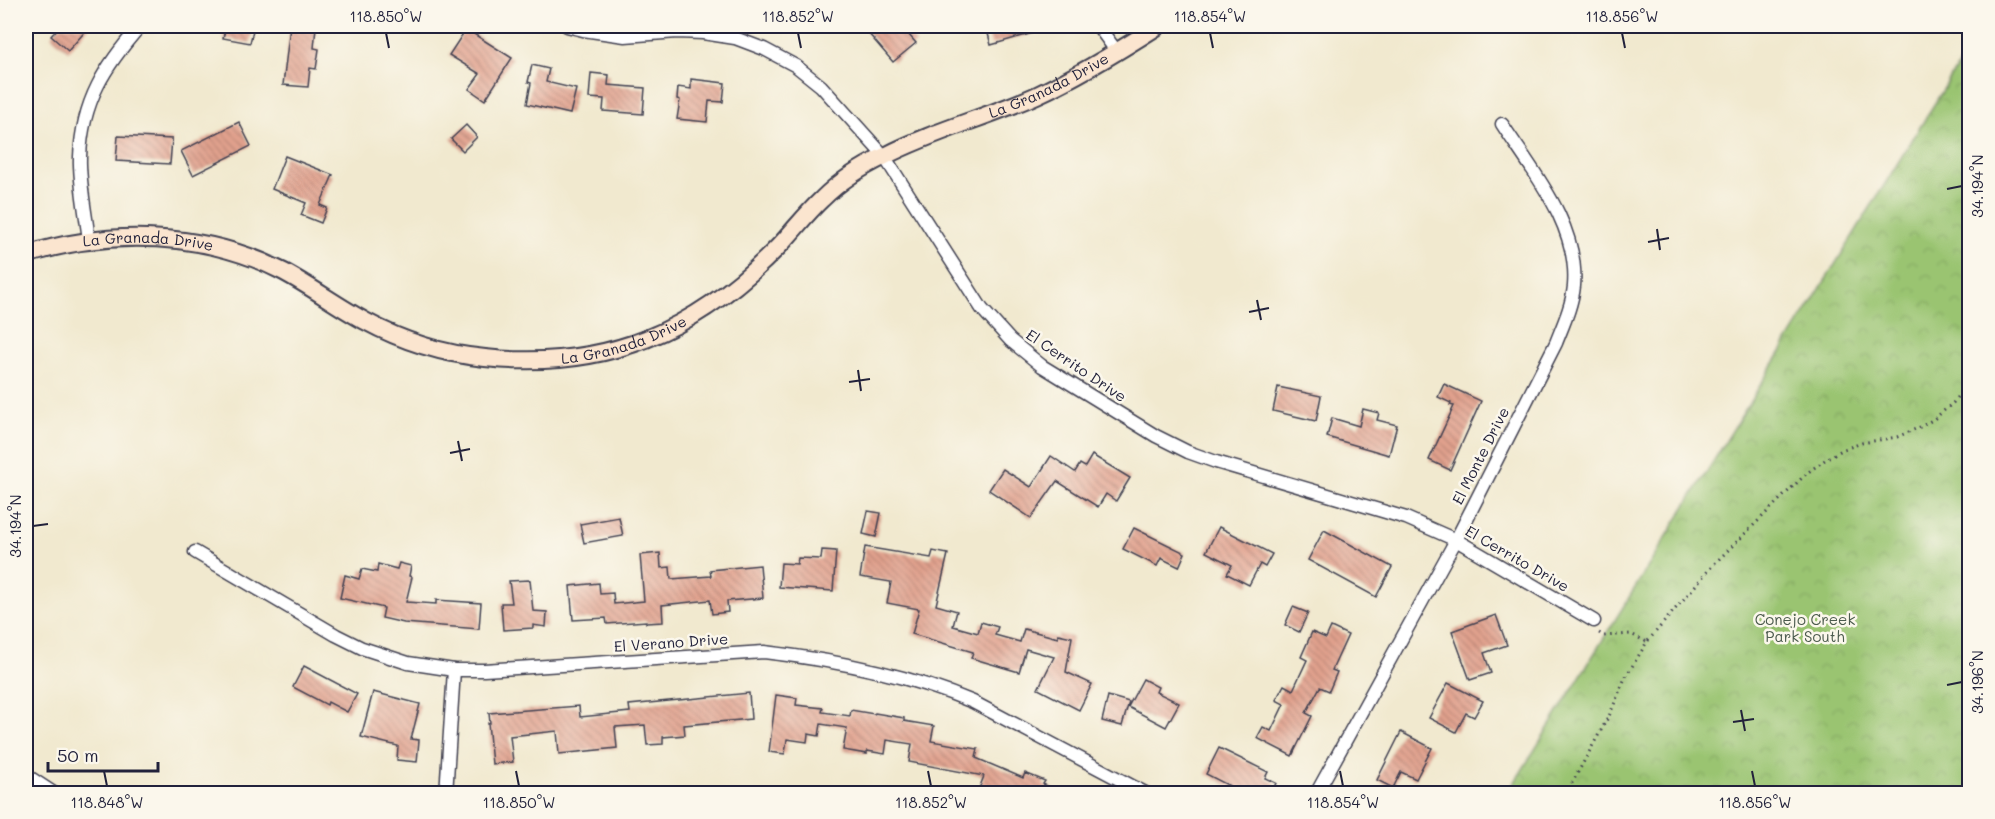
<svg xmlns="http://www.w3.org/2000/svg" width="1995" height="819" viewBox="0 0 1995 819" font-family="Mali,sans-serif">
	<defs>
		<pattern id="park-crowns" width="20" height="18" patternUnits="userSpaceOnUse" patternTransform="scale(1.5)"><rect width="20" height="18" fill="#9ac471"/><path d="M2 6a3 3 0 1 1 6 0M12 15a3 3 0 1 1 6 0" fill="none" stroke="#84a863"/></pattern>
		<pattern id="building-back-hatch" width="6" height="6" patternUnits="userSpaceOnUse" patternTransform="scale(1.5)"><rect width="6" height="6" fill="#e1a18d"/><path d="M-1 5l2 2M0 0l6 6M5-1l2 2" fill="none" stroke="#b68374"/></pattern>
	</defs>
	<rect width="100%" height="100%" fill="#fbf7ec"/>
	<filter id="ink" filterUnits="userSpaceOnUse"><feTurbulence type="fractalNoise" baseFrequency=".0167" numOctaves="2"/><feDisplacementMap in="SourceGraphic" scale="12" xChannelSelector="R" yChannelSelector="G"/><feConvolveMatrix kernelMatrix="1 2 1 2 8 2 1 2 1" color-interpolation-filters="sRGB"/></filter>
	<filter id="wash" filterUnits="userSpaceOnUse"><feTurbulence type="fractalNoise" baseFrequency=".008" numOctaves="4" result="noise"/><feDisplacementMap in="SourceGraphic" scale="24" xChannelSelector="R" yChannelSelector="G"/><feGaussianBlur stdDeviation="1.35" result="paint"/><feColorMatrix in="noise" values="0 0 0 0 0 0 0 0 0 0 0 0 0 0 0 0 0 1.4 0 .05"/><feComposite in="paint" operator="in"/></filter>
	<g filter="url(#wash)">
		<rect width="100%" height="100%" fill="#f1e9cf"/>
		<polygon fill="url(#park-crowns)" stroke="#5e7356" stroke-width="1.5" points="1969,48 1969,793 1508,793"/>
		<g id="blocks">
			<g fill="url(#building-back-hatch)">
				<polygon points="60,26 90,26 68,51 51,36"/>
				<polygon points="226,26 254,26 250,43 223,38"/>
				<polygon points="290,26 316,27 314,48 319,49 316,69 310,68 308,87 283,85"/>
				<polygon points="862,26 901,26 916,43 893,62"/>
				<polygon points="986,26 1047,26 1047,29 991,45"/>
				<polygon points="466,29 512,58 485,100 469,89 480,74 449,55"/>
				<polygon points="532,65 549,69 546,82 576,89 570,114 527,104 531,83 528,82"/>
				<polygon points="591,73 609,75 608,85 645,88 643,114 603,111 604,99 589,98"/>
				<polygon points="691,79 725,83 723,102 709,101 707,122 677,119 680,100 677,99 678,87 691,89"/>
				<polygon points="239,122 251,146 193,175 181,151"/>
				<polygon points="466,125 477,137 463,151 451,139"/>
				<polygon points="118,136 172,139 170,164 116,161"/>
				<polygon points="285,156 333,175 320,205 327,208 321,223 301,215 306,203 272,189"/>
				<polygon points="1444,384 1481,401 1450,470 1429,460 1454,406 1450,405 1451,403 1438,397"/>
				<polygon points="1278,387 1321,396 1316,421 1273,411"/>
				<polygon points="1363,409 1379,413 1377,420 1397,425 1389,455 1327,437 1332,418 1359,426"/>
				<polygon points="1092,455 1130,478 1116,501 1106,494 1098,507 1057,481 1031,518 989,490 1003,469 1031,487 1051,456 1075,472 1080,464 1085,467"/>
				<polygon points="868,511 881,513 876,537 863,534"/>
				<polygon points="619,517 623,536 584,543 580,524"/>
				<polygon points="1219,527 1272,554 1265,567 1260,564 1249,585 1227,574 1232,565 1206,552"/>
				<polygon points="1134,528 1185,553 1179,567 1161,558 1157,566 1123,549"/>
				<polygon points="1324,530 1392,567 1376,597 1308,560"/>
				<polygon points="865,547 931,558 933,551 948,554 936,605 957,611 953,626 978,633 981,622 998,627 995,635 1020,642 1024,629 1058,638 1058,634 1072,637 1066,672 1092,684 1079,710 1038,689 1054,657 1026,649 1019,672 971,658 973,652 912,634 919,609 887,603 891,582 860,577"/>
				<polygon points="822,550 836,551 833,591 779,587 781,563 797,564 798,558 821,559"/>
				<polygon points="660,553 661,568 670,567 671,579 711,576 710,570 760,565 763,598 727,601 728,612 712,614 710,600 662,605 663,622 646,623 646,621 607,624 606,618 573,620 570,586 599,583 600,594 613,593 614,604 644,601 640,555"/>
				<polygon points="399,563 411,566 409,576 412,577 406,602 436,604 436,600 481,603 479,629 404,623 382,618 384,608 340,598 345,575 359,579 362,569 377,572 378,564 397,569"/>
				<polygon points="530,580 533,611 547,612 546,627 533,625 533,628 503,630 501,603 512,603 509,581"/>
				<polygon points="1293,607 1308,613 1299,632 1285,625"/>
				<polygon points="1496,615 1507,645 1484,653 1491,673 1470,680 1452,631"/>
				<polygon points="1331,627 1348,635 1332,670 1337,672 1329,691 1320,687 1306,713 1312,716 1292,756 1257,738 1263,727 1271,731 1284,704 1276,700 1284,685 1293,690 1307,660 1301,657 1312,632 1326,638"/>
				<polygon points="304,666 357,694 347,712 328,702 327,705 293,687"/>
				<polygon points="1143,679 1158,687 1156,692 1179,703 1166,727 1128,707"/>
				<polygon points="1448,683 1483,701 1474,717 1466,713 1456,732 1429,718"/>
				<polygon points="373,692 420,704 411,739 419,740 417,762 397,760 398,746 361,737"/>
				<polygon points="749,693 751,719 684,725 685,735 663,737 663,744 647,745 645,725 615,727 617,748 559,754 557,731 510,736 513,762 492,764 488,723 490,723 489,713 579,706 580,717 630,712 629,705"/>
				<polygon points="776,695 797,698 796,705 823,708 822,712 850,716 851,710 874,714 875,713 904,718 904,721 934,726 931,741 978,749 976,758 1023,778 1025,773 1045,781 1043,784 1062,794 977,794 984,776 909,762 912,744 887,740 885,754 867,751 867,754 843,750 847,728 821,724 819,736 808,734 807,742 787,739 785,754 769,752"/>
				<polygon points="1108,696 1129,702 1122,726 1102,721"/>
				<polygon points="1401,732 1432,748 1416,779 1401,772 1393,788 1377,780"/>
				<polygon points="1219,748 1268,772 1265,778 1276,783 1271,794 1245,794 1206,774"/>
			</g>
		</g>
	</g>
	<g filter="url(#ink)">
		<use href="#blocks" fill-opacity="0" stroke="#414051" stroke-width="1.5"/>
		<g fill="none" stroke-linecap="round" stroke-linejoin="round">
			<defs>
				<g id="street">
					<polyline points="567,26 583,30 625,36 677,32 703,33 735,38 764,49 796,66 821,86 884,156 982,309 1010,340 1042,366 1156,436 1188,452 1216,462 1406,518 1456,540 1594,621"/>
					<polyline points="1098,26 1117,52"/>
					<path d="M89 240C86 215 79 181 80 157 82 101 105 66 140 26"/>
					<path d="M195 552 336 635 362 648 408 663 454 670H484L764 652C834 660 909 675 973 702L1147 794"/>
					<polyline points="26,775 55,794"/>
					<polyline points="446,794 454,670"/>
					<path d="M1316 794 1456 540 1556 343C1563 325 1572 306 1574 286 1579 225 1533 172 1502 124"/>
				</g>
				<g id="secondary">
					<path id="s1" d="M26 255C109 229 205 231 284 272 312 287 337 306 365 321 402 341 444 354 485 358 606 371 697 331 780 245 794 230 807 213 822 199 840 181 862 167 885 156 933 131 988 117 1037 95 1080 75 1119 51 1158 26"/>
				</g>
			</defs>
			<use href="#street" stroke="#414051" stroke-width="15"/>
			<use href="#secondary" stroke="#414051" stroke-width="20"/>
			<g stroke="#414051" stroke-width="3" stroke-dasharray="1.5 4.5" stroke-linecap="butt">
				<polyline points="1599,633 1604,636 1631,634 1647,642"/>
				<polyline points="1566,794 1610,714 1625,678 1647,642 1713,565 1807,473 1829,457 1844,449 1862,443 1897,437 1920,427 1934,419 1953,403 1970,378"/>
			</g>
			<use href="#street" stroke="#fff" stroke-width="12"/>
			<use href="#secondary" stroke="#fbe5cf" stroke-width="16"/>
		</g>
	</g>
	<path fill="none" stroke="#22223b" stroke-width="2" d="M386 33 389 48M798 33 801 48M1210 33 1213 48M1622 33 1625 48M1947 189 1962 186M1657 229 1660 250M1648 242 1669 238M1257 300 1261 320M1249 312 1269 308M858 370 861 391M849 382 870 379M458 441 462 461M450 453 470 449M33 526 48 524M1947 685 1962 682M1741 710 1745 731M1733 722 1754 719M104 771 107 786M516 771 519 786M928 771 931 786M1340 771 1343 786M1752 771 1755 786"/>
	<g text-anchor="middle" stroke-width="5" stroke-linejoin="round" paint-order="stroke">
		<g font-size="15" fill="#22223b" stroke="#fbf7ec">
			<text dy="5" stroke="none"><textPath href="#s1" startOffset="1132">La Granada Drive</textPath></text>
			<text dy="5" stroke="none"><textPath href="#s1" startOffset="124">La Granada Drive</textPath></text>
			<text dy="5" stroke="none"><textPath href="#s1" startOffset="628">La Granada Drive</textPath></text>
			<text transform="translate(1076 366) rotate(34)" y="5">El Cerrito Drive</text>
			<text transform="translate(1481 456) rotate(-63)" y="5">El Monte Drive</text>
			<text transform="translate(1517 559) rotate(30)" y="5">El Cerrito Drive</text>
			<text transform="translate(671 643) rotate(-4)" y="5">El Verano Drive</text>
		</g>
		<g font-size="15" fill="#4c5b4e" stroke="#fbf7ec">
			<text x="1805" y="625">Conejo Creek<tspan x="1805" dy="17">Park South</tspan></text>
		</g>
	</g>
	<rect width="1995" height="819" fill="none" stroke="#fbf7ec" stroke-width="66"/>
	<path d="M48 762v9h110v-9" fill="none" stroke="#22223b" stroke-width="3"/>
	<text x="57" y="762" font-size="18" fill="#22223b" stroke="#fbf7ec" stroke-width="4.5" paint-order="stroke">50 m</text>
	<rect x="33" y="33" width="1929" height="753" fill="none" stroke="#22223b" stroke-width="2"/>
	<g font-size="15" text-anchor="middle" fill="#22223b">
		<text x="386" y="22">118.850°W</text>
		<text x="798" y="22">118.852°W</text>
		<text x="1210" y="22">118.854°W</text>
		<text x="1622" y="22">118.856°W</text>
		<text transform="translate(1978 186) rotate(-90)" y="5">34.194°N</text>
		<text transform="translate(16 526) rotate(-90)" y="5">34.194°N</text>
		<text transform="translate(1978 682) rotate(-90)" y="5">34.196°N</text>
		<text x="107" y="808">118.848°W</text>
		<text x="519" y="808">118.850°W</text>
		<text x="931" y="808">118.852°W</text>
		<text x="1343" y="808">118.854°W</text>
		<text x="1755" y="808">118.856°W</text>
	</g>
</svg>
